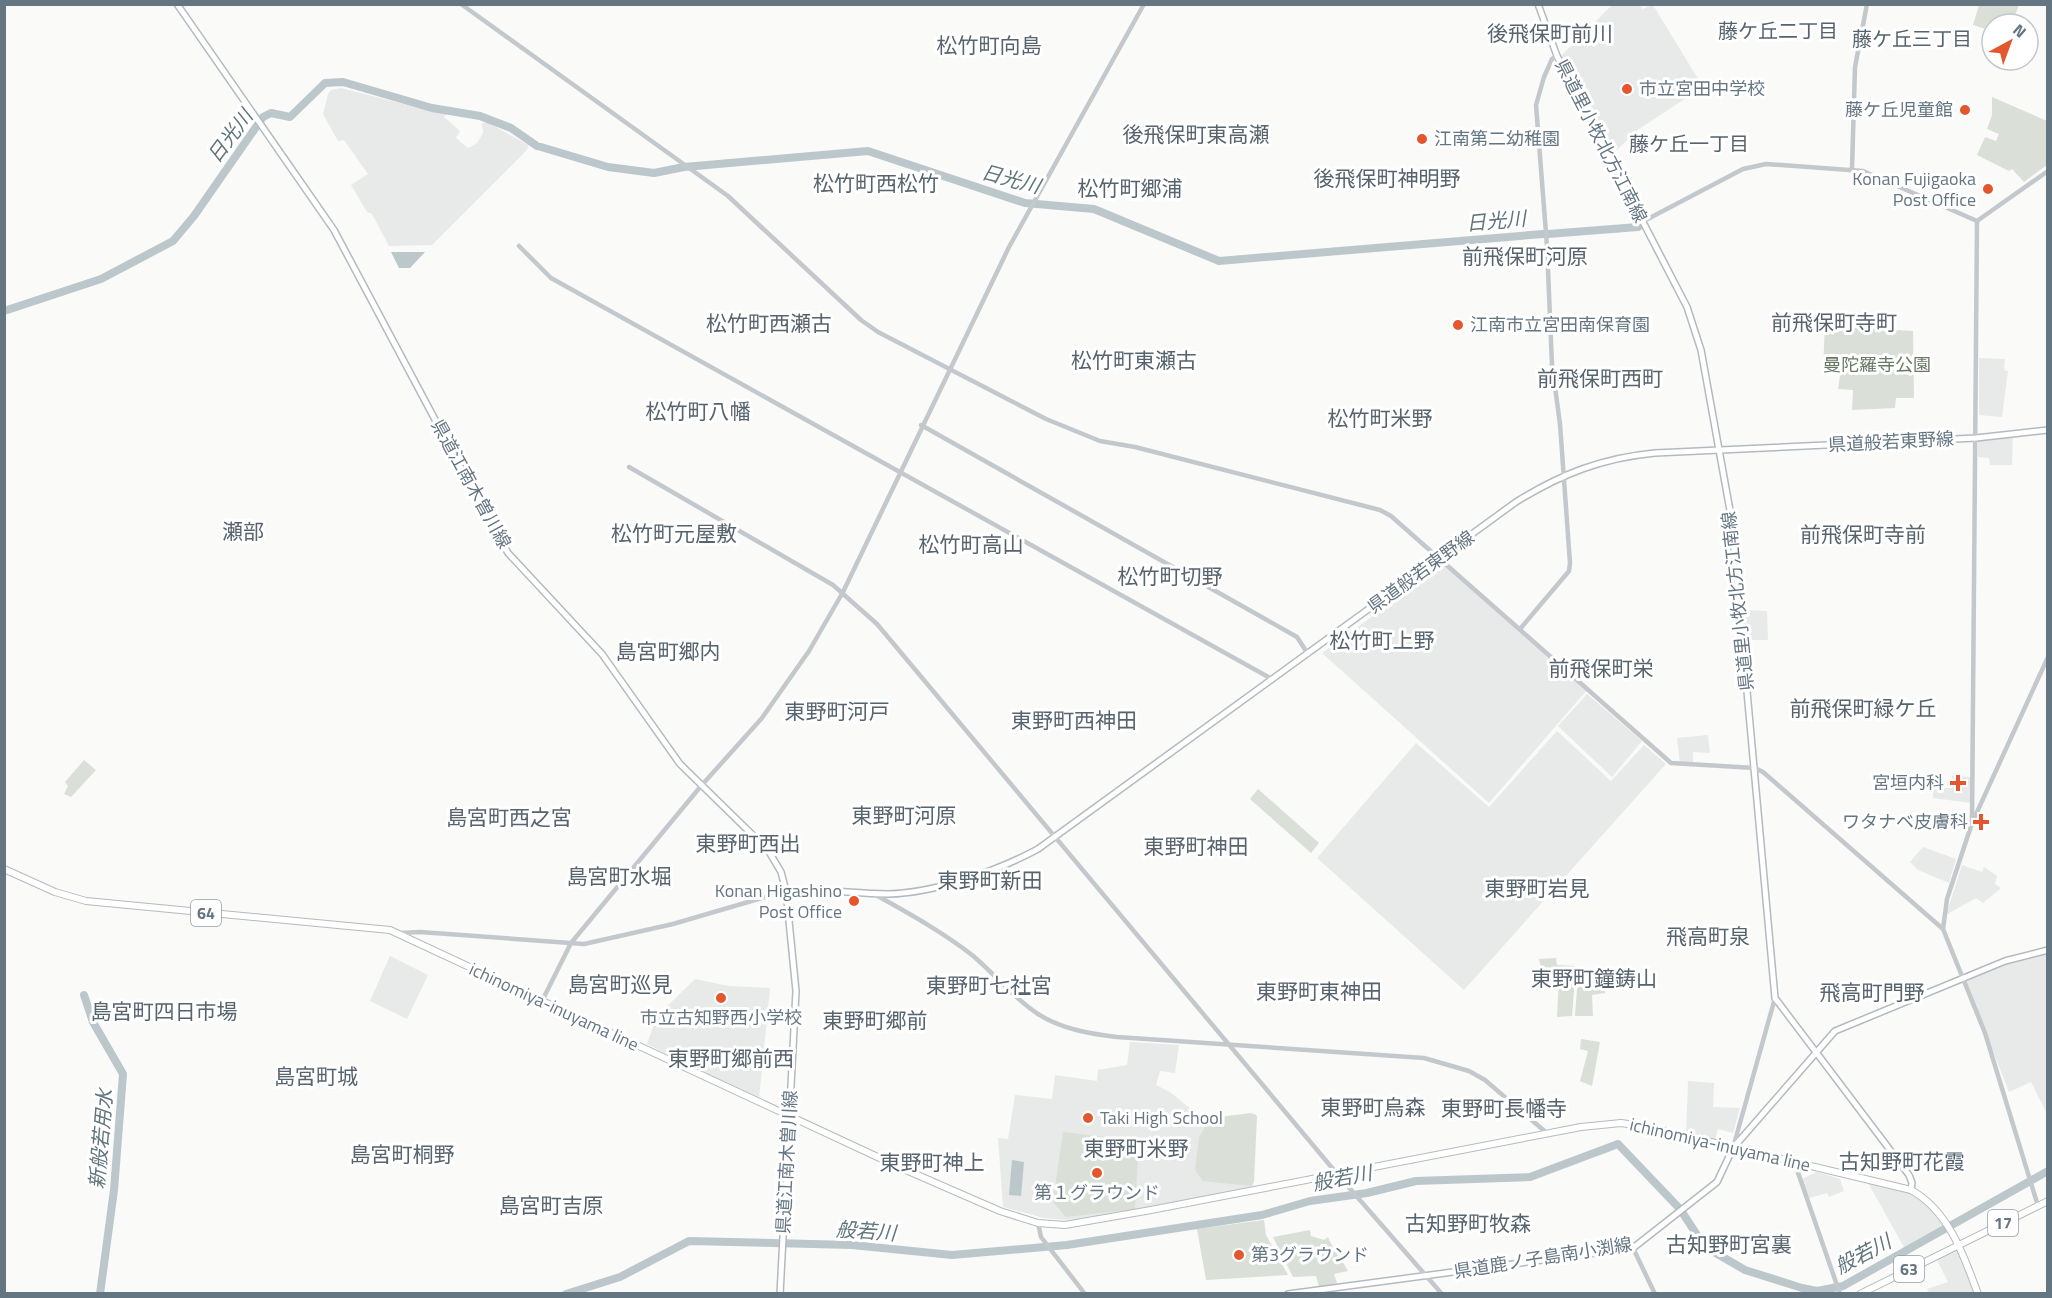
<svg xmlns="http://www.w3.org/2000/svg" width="2052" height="1298" viewBox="0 0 2052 1298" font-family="'Titillium Web','Noto Sans JP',sans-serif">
	<rect width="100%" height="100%" fill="#fafaf8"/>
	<g fill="#e8e9e9">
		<polygon points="1612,5 1640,5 1642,9 1653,5 1703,87 1636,131 1612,155 1560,57"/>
		<polygon points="341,88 431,111 447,113 444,117 460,131 456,138 468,148 477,143 483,133 482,123 487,122 528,145 527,150 432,245 389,246 372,214 367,212 351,185 368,174 344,140 338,141 323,114 328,94 331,90"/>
		<polygon points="1979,358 2005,359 2004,370 2008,371 2002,417 1979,415"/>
		<polygon points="2013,436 2012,465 1990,465 1989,458 1978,457 1978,440"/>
		<polygon points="1445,563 1587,690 1489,803 1322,653"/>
		<polygon points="1743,610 1767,611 1768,640 1744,640"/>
		<polygon points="1587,694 1642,741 1612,777 1558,726"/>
		<polygon points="1557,731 1611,781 1644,745 1666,764 1464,990 1317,858 1416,743 1489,807"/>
		<polygon points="1708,735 1710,753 1693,752 1693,764 1680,763 1677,738"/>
		<polygon points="1952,776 1972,777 1971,803 1933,798 1933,788 1952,788"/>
		<polygon points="1923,847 1956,859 1949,883 1918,870 1910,862"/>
		<polygon points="1962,865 1982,872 1984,867 1997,876 1995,884 2001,888 1983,903 1976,898 1946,915"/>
		<polygon points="2047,952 2047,1114 2031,1082 2009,1092 1965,979 2025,955"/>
		<polygon points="390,956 428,975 407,1019 370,1001"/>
		<polygon points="695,979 729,986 770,988 759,1099 647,1044 657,1016"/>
		<polygon points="1130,1042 1179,1045 1175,1073 1160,1071 1156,1085 1170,1092 1203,1119 1256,1114 1253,1189 1137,1211 1065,1220 1044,1218 1003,1207 998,1138 1008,1139 1015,1095 1052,1099 1055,1075 1097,1081 1098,1070 1127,1065"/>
		<polygon points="1688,1081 1714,1083 1713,1107 1740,1108 1733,1133 1718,1129 1715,1140 1686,1133"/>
		<polygon points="1817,1172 1840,1179 1844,1191 1829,1197 1827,1193 1809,1198 1802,1179"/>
		<polygon points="1867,1181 1910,1192 1930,1206 1946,1227 1905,1249"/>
		<polygon points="1958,1247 1975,1293 1929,1293 1927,1289 1948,1282 1936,1258"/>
	</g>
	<g fill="#dadfd7">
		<polygon points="1979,5 1979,4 2019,5 2012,24 1992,24 1992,31 1973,25"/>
		<polygon points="1992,97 2047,121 2047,165 2024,182 2012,169 2009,171 1977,155 1985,137 1996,141 1999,134 1987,129 1992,115"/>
		<polygon points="1825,326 1913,331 1914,398 1896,398 1895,408 1852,410 1853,390 1838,389 1841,370 1823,369"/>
		<polygon points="84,760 96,770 71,797 64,794 68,786 65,782"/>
		<polygon points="1258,789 1319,843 1311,853 1250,799"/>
		<polygon points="1556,958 1557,965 1575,966 1575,975 1543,977 1539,959"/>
		<polygon points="1614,972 1615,983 1605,983 1605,993 1592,995 1593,1016 1575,1016 1578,976"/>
		<polygon points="1575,977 1572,1016 1557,1017 1559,979"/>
		<polygon points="1581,1039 1600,1042 1592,1086 1580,1081 1588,1051 1580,1049"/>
		<polygon points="1251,1113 1257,1116 1254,1182 1251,1186 1203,1181 1195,1170 1199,1137 1211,1118"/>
		<polygon points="1063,1132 1139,1141 1135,1209 1066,1217 1053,1202"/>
		<polygon points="1264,1220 1266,1235 1288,1275 1206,1280 1197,1229"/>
		<path d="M1310 1230 1311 1236 1324 1240 1328 1237C1333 1250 1342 1259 1348 1271L1334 1274 1337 1283 1319 1287 1316 1276 1293 1277 1273 1237Z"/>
	</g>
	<g fill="#bbc7cb">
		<polygon points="391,252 425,252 410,268 399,268"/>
		<polygon points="1012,1160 1024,1162 1021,1196 1009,1195"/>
	</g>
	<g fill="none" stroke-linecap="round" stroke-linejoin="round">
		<g stroke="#bbc7cb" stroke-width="8">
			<polyline points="541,147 608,167 654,173 684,167 868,151 1025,203 1094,209 1219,261 1543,234"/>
			<polyline points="1548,234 1638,227"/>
			<polyline points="4,311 101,279 173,241 194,216 263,117 271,113 290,117 325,83 343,82 432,108 480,116 511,128 537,146"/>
			<polyline points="84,995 93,1022 123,1074 114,1190 100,1294"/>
			<polyline points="566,1294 620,1277 689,1241 852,1245 952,1255 1067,1245 1262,1215 1310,1201 1367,1193 1416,1181 1530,1177 1618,1144 1680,1209 1701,1241 1714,1252 1745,1270 1802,1288 1817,1291 1843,1286 2048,1171"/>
		</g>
		<defs>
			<g id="secondary">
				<polyline points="177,4 334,230 480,504 508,553 602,654 680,764 768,850 781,872 786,891 796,991 780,1294"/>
				<polyline points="1538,4 1557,56 1687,307 1701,350 1731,516 1775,998 1909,1175 1912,1183 1911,1190"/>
				<path d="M786 891C821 888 854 894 888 894 935 893 997 871 1038 849L1516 502C1561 474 1602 458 1655 453L1976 438 2048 430"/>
				<polyline points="1288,1294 1633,1248 1717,1182 1733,1148 1835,1031 2005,961 2048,950"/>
			</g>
			<g id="primary">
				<path d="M4 869 55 892 86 901 390 930 899 1167 1000 1211 1038 1223 1065 1225 1151 1210 1581 1127 1621 1123 1648 1127 1911 1190C1949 1211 1964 1256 1978 1294"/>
				<polyline points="1860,1294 2048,1201"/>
			</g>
		</defs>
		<use href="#secondary" stroke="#b3babf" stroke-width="8"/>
		<use href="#primary" stroke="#b5babe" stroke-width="8"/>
		<g stroke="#c3c8cc" stroke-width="4.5">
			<polyline points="461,4 728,196 861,320 878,332 1046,419 1100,441 1135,447 1380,510 1391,516 1671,763 1755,768 1763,772 1943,929"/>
			<polyline points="1852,169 1855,67 1867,4"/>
			<polyline points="1977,221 2048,171"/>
			<polyline points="1642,222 1743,169 1766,164 1863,171 1977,221"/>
			<polyline points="519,246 551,278 1272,679"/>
			<polyline points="921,425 1297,637 1308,654"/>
			<polyline points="629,467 833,585 877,624 1338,1175 1442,1294"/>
			<polyline points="1520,629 1569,571 1570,563 1560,424 1552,365 1547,246 1536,105 1544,77 1552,59 1557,56"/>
			<polyline points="1972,823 1977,221"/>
			<path d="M874 894C908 913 941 931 972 955 995 974 1013 998 1038 1014 1061 1029 1091 1034 1117 1037L1424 1058 1469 1071 1485 1080 1548 1134"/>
			<polyline points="400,933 420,932 584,944 673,924 786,891"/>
			<polyline points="542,1001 571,943 701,786 762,718 809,651 843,592 1009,247 1144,4"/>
			<polyline points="1733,1148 1775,998"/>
			<polyline points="1794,1161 1840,1294"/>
			<polyline points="2038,1206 1985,1033 1943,929 1947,899 1972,823 2048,657"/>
			<polyline points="1038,1223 1041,1237 1085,1294"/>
			<polyline points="1633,1248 1655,1294"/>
		</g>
		<use href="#secondary" stroke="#fff" stroke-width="5"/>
		<use href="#primary" stroke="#fff" stroke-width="6"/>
	</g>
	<g fill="#e4572e" stroke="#fff" stroke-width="2">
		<circle cx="1627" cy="89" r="6"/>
		<circle cx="1965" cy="110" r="6"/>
		<circle cx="1422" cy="139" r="6"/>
		<circle cx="1988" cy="189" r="6"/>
		<circle cx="1458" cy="325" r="6"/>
		<path d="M1955 774h6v6h6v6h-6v6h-6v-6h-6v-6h6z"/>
		<path d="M1978 813h6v6h6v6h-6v6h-6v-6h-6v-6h6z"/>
		<circle cx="854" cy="901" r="6"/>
		<circle cx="721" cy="998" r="6"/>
		<circle cx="1088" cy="1118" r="6"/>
		<circle cx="1097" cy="1173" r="6"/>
		<circle cx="1239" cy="1255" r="6"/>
	</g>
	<g text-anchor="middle" stroke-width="6" stroke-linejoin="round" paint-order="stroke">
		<g fill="#fff" stroke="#939fa8" stroke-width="1.5">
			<rect x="191" y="900" width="30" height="26" rx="4.5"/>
			<rect x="1988" y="1210" width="30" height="26" rx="4.5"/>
			<rect x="1894" y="1256" width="30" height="26" rx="4.5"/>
		</g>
		<g font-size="16" font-weight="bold" fill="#657683">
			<text x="206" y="919">64</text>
			<text x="2003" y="1229">17</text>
			<text x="1909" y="1275">63</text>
		</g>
		<g font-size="18" fill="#657683" stroke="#fff" text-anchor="start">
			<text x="1639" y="95">市立宮田中学校</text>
			<text x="1953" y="116" text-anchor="end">藤ケ丘児童館</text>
			<text x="1434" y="145">江南第二幼稚園</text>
			<text x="1976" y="185" text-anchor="end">Konan Fujigaoka<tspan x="1976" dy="21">Post Office</tspan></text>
			<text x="1470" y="331">江南市立宮田南保育園</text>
			<text x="1944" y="789" text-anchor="end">宮垣内科</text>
			<text x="1968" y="828" text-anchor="end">ワタナベ皮膚科</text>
			<text x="842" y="897" text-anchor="end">Konan Higashino<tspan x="842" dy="21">Post Office</tspan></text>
			<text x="721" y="1024" text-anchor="middle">市立古知野西小学校</text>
			<text x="1100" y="1124">Taki High School</text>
			<text x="1097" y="1199" text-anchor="middle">第１グラウンド</text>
			<text x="1251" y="1261">第3グラウンド</text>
		</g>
		<g font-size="18" fill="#657683" stroke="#fff">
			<text transform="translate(1601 141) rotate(63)" y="6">県道里小牧北方江南線</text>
			<text transform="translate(1891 442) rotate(-3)" y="6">県道般若東野線</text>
			<text transform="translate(471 484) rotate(61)" y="6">県道江南木曽川線</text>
			<text transform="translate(1421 572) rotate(-36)" y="6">県道般若東野線</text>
			<text transform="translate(1738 601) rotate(-96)" y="6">県道里小牧北方江南線</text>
			<text transform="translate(554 1007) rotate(25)" y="6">ichinomiya-inuyama line</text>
			<text transform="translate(1720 1145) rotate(13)" y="6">ichinomiya-inuyama line</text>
			<text transform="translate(787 1162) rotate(-87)" y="6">県道江南木曽川線</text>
			<text transform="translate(1543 1258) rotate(-9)" y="6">県道鹿ノ子島南小渕線</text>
		</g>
		<g font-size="18" fill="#687a64" stroke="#fff">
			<text x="1877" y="371">曼陀羅寺公園</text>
		</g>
		<g font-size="20" fill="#57646e" stroke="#fff">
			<text x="1778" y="38">藤ケ丘二丁目</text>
			<text x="1912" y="46">藤ケ丘三丁目</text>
			<text x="1689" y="151">藤ケ丘一丁目</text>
		</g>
		<g font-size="20" font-style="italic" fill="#60757c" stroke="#fff">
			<text transform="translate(230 136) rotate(-53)" y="7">日光川</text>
			<text transform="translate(1011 179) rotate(15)" y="7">日光川</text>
			<text transform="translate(1496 221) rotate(-5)" y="7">日光川</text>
			<text transform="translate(101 1139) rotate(-85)" y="7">新般若用水</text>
			<text transform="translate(1342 1178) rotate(-11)" y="7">般若川</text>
			<text transform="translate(866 1231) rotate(4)" y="7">般若川</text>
			<text transform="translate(1863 1254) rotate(-28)" y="7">般若川</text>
		</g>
		<g font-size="21" fill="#57646e" stroke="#fff">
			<text x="1550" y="41">後飛保町前川</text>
			<text x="989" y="53">松竹町向島</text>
			<text x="1196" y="142">後飛保町東高瀬</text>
			<text x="1387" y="186">後飛保町神明野</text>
			<text x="876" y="191">松竹町西松竹</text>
			<text x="1130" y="196">松竹町郷浦</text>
			<text x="1525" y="264">前飛保町河原</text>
			<text x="1834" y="330">前飛保町寺町</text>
			<text x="769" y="331">松竹町西瀬古</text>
			<text x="1134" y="368">松竹町東瀬古</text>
			<text x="1600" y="386">前飛保町西町</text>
			<text x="698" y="419">松竹町八幡</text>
			<text x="1380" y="426">松竹町米野</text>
			<text x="243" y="539">瀬部</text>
			<text x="674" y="541">松竹町元屋敷</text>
			<text x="1863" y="542">前飛保町寺前</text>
			<text x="971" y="552">松竹町高山</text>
			<text x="1170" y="584">松竹町切野</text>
			<text x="1382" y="648">松竹町上野</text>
			<text x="668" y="659">島宮町郷内</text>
			<text x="1601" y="676">前飛保町栄</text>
			<text x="1863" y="716">前飛保町緑ケ丘</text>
			<text x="837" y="719">東野町河戸</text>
			<text x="1074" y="728">東野町西神田</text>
			<text x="904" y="823">東野町河原</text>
			<text x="509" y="825">島宮町西之宮</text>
			<text x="748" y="851">東野町西出</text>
			<text x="1196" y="854">東野町神田</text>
			<text x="619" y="884">島宮町水堀</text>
			<text x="990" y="888">東野町新田</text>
			<text x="1537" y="896">東野町岩見</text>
			<text x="1708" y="944">飛高町泉</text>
			<text x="1594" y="986">東野町鐘鋳山</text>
			<text x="620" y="992">島宮町巡見</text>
			<text x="989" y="993">東野町七社宮</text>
			<text x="1319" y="999">東野町東神田</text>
			<text x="1872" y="1000">飛高町門野</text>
			<text x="164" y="1019">島宮町四日市場</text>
			<text x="875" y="1028">東野町郷前</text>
			<text x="731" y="1066">東野町郷前西</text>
			<text x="316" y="1084">島宮町城</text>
			<text x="1373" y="1115">東野町烏森</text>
			<text x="1504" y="1116">東野町長幡寺</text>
			<text x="1136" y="1156">東野町米野</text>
			<text x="402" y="1162">島宮町桐野</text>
			<text x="1902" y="1169">古知野町花霞</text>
			<text x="932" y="1170">東野町神上</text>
			<text x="551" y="1213">島宮町吉原</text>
			<text x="1468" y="1231">古知野町牧森</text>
			<text x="1729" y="1252">古知野町宮裏</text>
		</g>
	</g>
	<rect width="2052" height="1298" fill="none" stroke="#657683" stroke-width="12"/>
	<g transform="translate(2010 42) rotate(41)"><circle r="28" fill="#ffffff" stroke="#c1c8cd" stroke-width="1.5"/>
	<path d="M0-4.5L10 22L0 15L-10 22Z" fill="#e4572e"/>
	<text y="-9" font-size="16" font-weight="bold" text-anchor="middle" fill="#657683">N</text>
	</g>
</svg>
